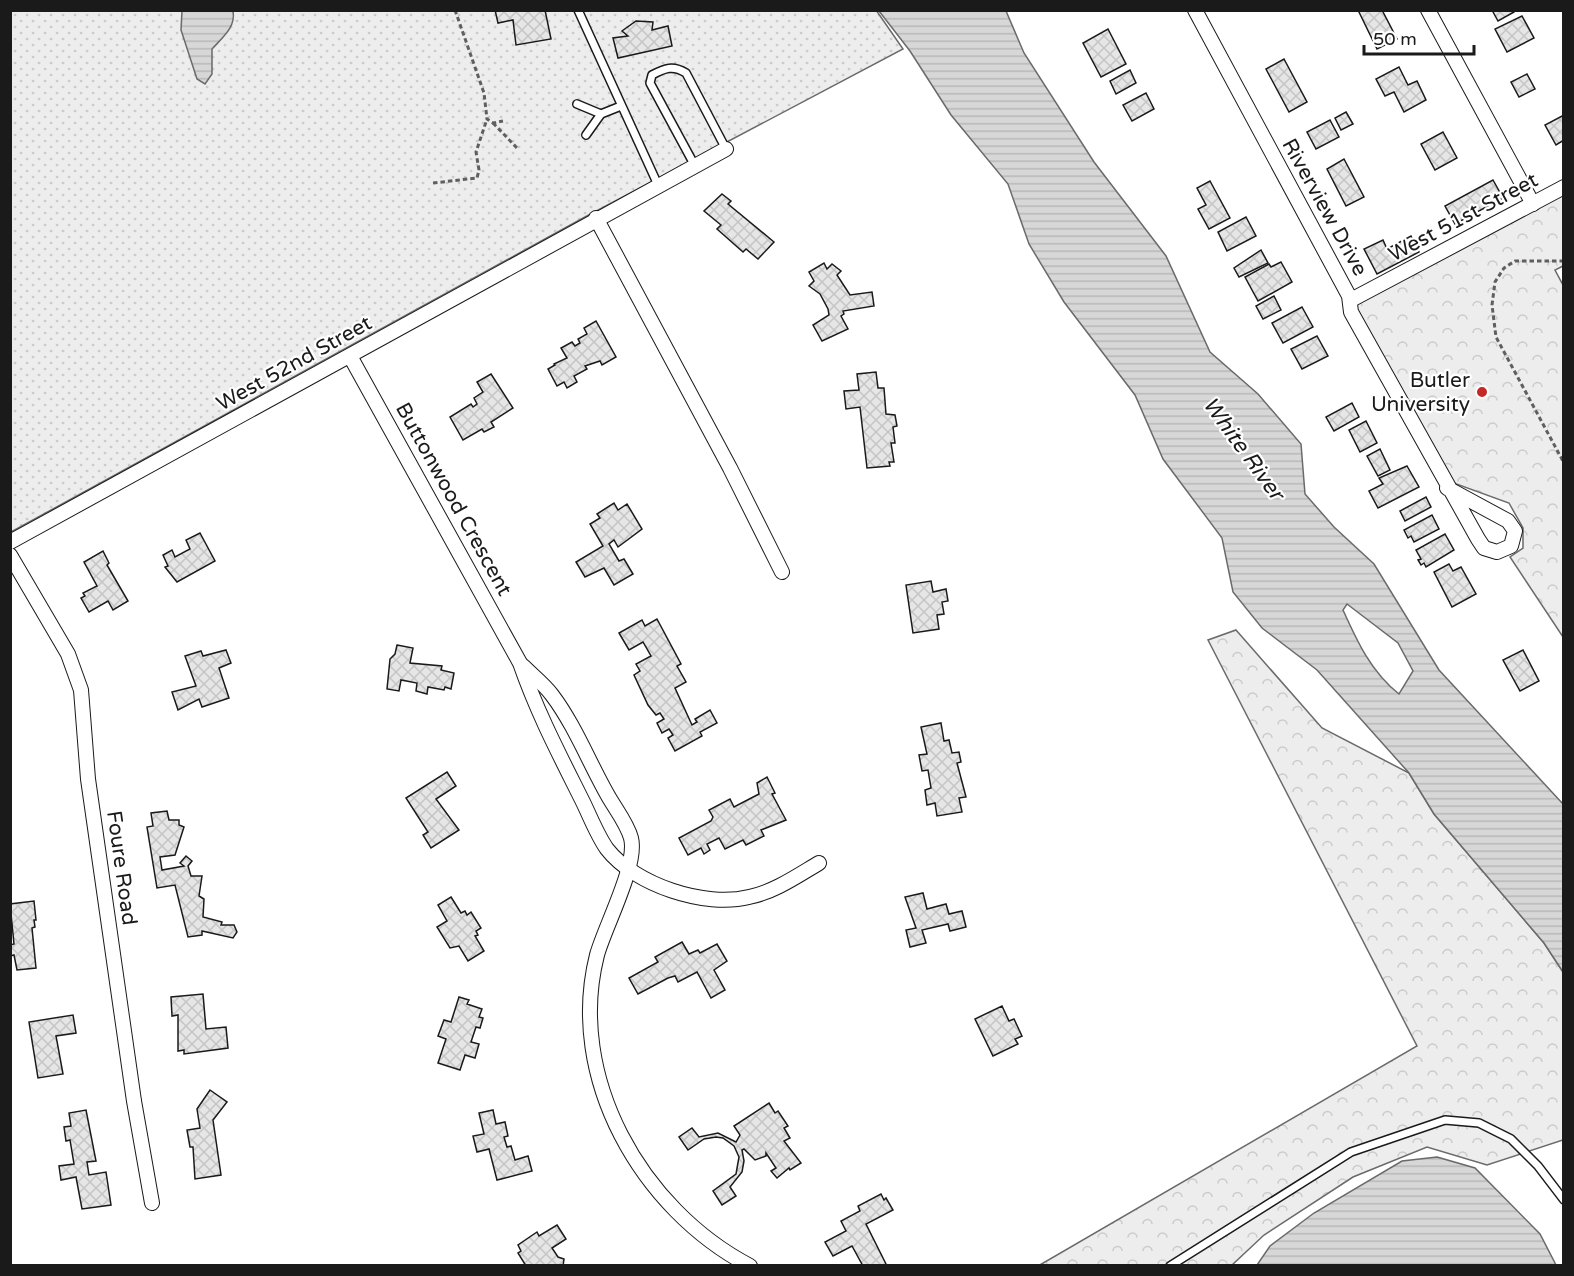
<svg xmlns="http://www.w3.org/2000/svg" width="1574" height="1276" viewBox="0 0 1574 1276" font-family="'Varela Round',sans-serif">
	<defs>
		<pattern id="grass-dots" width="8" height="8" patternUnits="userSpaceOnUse" patternTransform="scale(1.5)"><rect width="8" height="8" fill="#ededed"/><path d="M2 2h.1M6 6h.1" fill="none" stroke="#cbcbcb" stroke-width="1.8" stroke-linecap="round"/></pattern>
		<pattern id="forest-crowns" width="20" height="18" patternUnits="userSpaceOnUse" patternTransform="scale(1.5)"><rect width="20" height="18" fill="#ededed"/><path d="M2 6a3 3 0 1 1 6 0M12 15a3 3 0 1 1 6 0" fill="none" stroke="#cbcbcb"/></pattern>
		<pattern id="water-rules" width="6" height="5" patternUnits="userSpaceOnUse" patternTransform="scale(1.5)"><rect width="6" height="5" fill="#d7d7d7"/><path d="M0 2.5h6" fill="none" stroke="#b8b8b8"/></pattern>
		<pattern id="building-cross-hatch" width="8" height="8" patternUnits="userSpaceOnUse" patternTransform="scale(1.5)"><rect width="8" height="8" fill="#e6e6e6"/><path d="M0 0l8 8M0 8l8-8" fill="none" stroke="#c5c5c5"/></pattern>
	</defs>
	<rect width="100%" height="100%" fill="#fff"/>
	<polygon fill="url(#grass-dots)" stroke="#6a6a6a" stroke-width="1.5" points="876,10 903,49 585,217 11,532 11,11"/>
	<g fill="url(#forest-crowns)" stroke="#6a6a6a" stroke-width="1.5">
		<polygon points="1563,193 1563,266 1555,270 1564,287 1563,637 1510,557 1523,548 1523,528 1509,503 1448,481 1353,303"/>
		<polygon points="1236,630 1322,728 1409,773 1434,814 1544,943 1563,972 1563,1140 1487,1165 1427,1147 1353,1177 1264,1235 1232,1265 1038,1266 1417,1046 1208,640"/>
	</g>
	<g fill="url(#water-rules)" stroke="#6a6a6a" stroke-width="1.5" fill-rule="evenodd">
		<path d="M182 11H233C236 27 223 37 212 49V74L205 84 197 79 181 30Z"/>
		<path d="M879 11H1006L1024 53 1094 162 1166 256 1210 352 1258 394 1301 444 1305 494 1334 527 1374 564 1439 670 1563 804V972L1544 943 1434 814 1409 773 1317 670 1262 628 1233 592 1222 538 1163 459 1135 395 1064 302 1029 244 1008 184 951 115 910 51ZM1347 604 1398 643 1413 671 1399 694C1371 672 1357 641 1343 610Z"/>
		<polygon points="1437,1157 1475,1168 1540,1234 1556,1265 1257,1265 1270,1246 1314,1213 1402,1161"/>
	</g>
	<g fill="url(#building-cross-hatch)" stroke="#1a1a1a" stroke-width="1.5">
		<polygon points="495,10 545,10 551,39 516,45 513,20 498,23"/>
		<polygon points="1358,10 1382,10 1397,39 1377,49"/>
		<polygon points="1492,10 1514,10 1514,12 1498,21"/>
		<polygon points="1522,16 1534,38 1507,52 1495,29"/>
		<polygon points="636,21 653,22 652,30 668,26 672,46 618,58 613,38 628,36 622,31"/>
		<polygon points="1108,29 1126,64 1101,77 1083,43"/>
		<polygon points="1284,59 1307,102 1289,112 1266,69"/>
		<polygon points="1399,67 1408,85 1417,81 1426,100 1404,112 1394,92 1385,96 1376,79"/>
		<polygon points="1130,70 1136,83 1116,94 1110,81"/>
		<polygon points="1527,74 1535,89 1519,97 1511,82"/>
		<polygon points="1146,93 1154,109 1132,121 1123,105"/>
		<polygon points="1346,112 1353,124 1341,130 1335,118"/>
		<polygon points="1564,115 1564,140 1556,145 1545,125"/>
		<polygon points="1330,120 1339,137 1316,149 1307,132"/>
		<polygon points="1443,132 1457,158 1435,170 1421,144"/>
		<polygon points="1344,159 1364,197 1346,206 1327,169"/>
		<polygon points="1493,180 1503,198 1455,224 1445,206"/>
		<polygon points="1210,181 1230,218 1209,229 1198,209 1206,205 1197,188"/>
		<polygon points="722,194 731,201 728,204 774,242 758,259 746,249 743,252 717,229 721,225 704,211"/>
		<polygon points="1246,217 1256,236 1227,251 1218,232"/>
		<polygon points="1411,236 1419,252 1377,274 1364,249 1383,240 1387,249"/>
		<polygon points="1261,250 1268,263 1239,277 1234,268"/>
		<polygon points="1281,262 1292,282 1258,301 1245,277 1269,264 1271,267"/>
		<polygon points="824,263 827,269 832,264 841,271 837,275 850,295 872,292 874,306 843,311 844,314 841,316 848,329 822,341 813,325 829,315 828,309 820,294 809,286 814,281 809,272"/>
		<polygon points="1274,296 1281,310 1263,319 1256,306"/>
		<polygon points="1302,307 1313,327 1283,343 1272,323"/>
		<polygon points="596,321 616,357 602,365 600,361 585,366 587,369 574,376 577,382 567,388 564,382 557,386 548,369 555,365 554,364 567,358 561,348 572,342 575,346 580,343 578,339 587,334 584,328"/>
		<polygon points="1317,336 1328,356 1302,369 1291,349"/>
		<polygon points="876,372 878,388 884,388 886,414 895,415 897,426 893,427 895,443 891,443 894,462 889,462 890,466 867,468 860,407 846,409 844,391 859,390 857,374"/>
		<polygon points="491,374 513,408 491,422 494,427 484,432 482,429 463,440 450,417 471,404 473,407 477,404 474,398 483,392 477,382"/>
		<polygon points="1352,403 1359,417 1334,431 1326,417"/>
		<polygon points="1366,421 1377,443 1360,452 1349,430"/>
		<polygon points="1380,449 1390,470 1378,476 1367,456"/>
		<polygon points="1407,466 1419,487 1378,508 1369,491 1383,484 1379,478"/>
		<polygon points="1426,497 1431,507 1405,521 1400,511"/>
		<polygon points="614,503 618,510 627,504 642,529 618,547 614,540 609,544 619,561 624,559 633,574 614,585 604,568 585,577 576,562 603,546 590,524 600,518 597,514"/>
		<polygon points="1432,515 1439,529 1414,542 1411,536 1408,538 1404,530"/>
		<polygon points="200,533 215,561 177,582 165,567 168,566 163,555 172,550 175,557 190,549 186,540"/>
		<polygon points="1445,534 1454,550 1426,567 1424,563 1421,565 1418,560 1421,559 1416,550"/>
		<polygon points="103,551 109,563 107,565 128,601 113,610 108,601 89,612 81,598 85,596 83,593 97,586 84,562"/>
		<polygon points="1449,564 1453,571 1461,567 1476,594 1452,607 1434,572"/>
		<polygon points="931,581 933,592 946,589 948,601 942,602 944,614 937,615 939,629 913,633 906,585"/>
		<polygon points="657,619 681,664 677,666 686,682 675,688 692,725 697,722 695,719 710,710 717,723 700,732 702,736 675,751 668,738 673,735 669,729 662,733 657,723 664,719 660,713 656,715 648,705 634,675 640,671 636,664 651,656 643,642 629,650 619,633 642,620 645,626"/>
		<polygon points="397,645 413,648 410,663 442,666 441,670 454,673 451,689 445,687 444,690 428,687 427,694 416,691 417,683 401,680 399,691 387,689 390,659 395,654"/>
		<polygon points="226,650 231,663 219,668 229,698 202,707 199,699 178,710 172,692 196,686 185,656 201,651 203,656"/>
		<polygon points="1523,650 1539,681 1520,691 1503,660"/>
		<polygon points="941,723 944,741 949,740 952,753 959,752 961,762 957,763 966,797 959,798 962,812 937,816 935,803 927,805 925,790 931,788 928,770 922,771 919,755 927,754 921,727"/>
		<polygon points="447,772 456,786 436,799 459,830 431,848 423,835 428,832 406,798"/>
		<polygon points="767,777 775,793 772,794 786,820 761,830 764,836 746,845 743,840 725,849 719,838 707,844 710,850 704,854 701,848 688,855 679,838 711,821 713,817 709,810 730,799 734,807 759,794 757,783"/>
		<polygon points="167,811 169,820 179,820 179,825 184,827 175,855 160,857 162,870 184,866 180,863 186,856 192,861 188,866 191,876 202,876 199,896 204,899 203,917 222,922 221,925 234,925 237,932 233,938 202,931 202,935 188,937 175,885 157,888 147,827 153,826 151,813"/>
		<polygon points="923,893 927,909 946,904 949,914 962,911 966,927 950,931 948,924 922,930 926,943 910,947 906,930 916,928 905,897"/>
		<polygon points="451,897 461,913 465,911 467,915 471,912 481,928 476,931 478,935 475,936 484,951 468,961 459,946 450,948 437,927 447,921 438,905"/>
		<polygon points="34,901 36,920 34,920 35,927 32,928 36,968 17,970 14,955 10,956 10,945 14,944 10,904"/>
		<polygon points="682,942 689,954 698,950 700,953 717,944 727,961 714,970 725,990 711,998 697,972 678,982 675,976 668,978 638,994 629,978 658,962 655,957"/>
		<polygon points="203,994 206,1029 226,1027 228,1048 184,1054 184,1050 178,1051 178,1015 172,1016 171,997"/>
		<polygon points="459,997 469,1000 467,1004 482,1009 479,1017 483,1018 480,1028 476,1027 471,1042 479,1044 475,1058 465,1055 460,1070 438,1063 446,1039 438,1036 444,1020 451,1022"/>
		<polygon points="1002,1006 1009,1021 1014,1019 1022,1036 1015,1039 1018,1044 993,1056 975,1019"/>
		<polygon points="73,1015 76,1033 56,1036 63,1074 38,1078 29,1022"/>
		<polygon points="210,1090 227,1102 213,1120 221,1175 195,1179 193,1147 190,1147 187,1130 200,1128 197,1109"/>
		<polygon points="769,1103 775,1113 778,1111 788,1126 784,1128 790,1138 784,1141 801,1163 790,1170 789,1168 777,1178 771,1171 776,1168 766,1153 766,1156 755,1160 744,1149 742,1150 744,1161 742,1172 730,1187 736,1196 722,1205 713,1191 736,1174 739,1157 734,1146 723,1138 716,1137 704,1139 688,1150 679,1137 692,1128 699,1137 718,1133 736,1142 740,1135 734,1126"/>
		<polygon points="86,1110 96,1161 87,1162 89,1175 106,1172 111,1205 82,1209 76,1177 61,1180 59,1166 74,1164 70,1140 66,1141 64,1127 71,1126 69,1113"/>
		<polygon points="493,1110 496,1124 505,1122 508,1136 504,1137 507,1147 511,1146 515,1160 528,1156 532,1171 497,1180 489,1149 477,1152 473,1136 484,1134 479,1113"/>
		<polygon points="881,1194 884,1200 886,1198 893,1210 866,1224 887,1266 863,1266 852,1246 833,1256 825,1242 846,1231 841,1221 860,1211 858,1206"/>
		<polygon points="557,1225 566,1239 552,1248 558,1257 564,1259 563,1266 526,1266 518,1253 521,1251 518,1245 537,1232 539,1236"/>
	</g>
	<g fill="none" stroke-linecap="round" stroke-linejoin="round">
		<defs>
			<g id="service">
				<polyline points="578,10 658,185"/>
				<polyline points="577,104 601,114"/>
				<polyline points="586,135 601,114 621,106"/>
				<path d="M695 166 650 83 652 75C665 68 673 65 686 73L726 149"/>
				<polyline points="1170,1266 1351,1152 1445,1120 1479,1123 1511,1139 1538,1166 1564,1200"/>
			</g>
			<g id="minor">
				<polyline points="1195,10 1349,296 1351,312 1478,539 1484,548 1497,552 1511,546 1515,531 1508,521 1447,488"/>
				<polyline points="1428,10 1533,204"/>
				<polyline points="596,218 730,468 782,572"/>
				<polyline points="1351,300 1564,187"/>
				<path d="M350 356 520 663C537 712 559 754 582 800 590 816 597 835 607 849 635 885 705 908 749 897 774 892 797 876 819 863"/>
				<polyline points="10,542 726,149"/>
				<polyline points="10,555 68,654 81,690 88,779 134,1101 152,1203"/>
				<path d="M523 666C532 675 544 684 552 695 574 724 589 762 607 794 614 807 627 823 631 838 638 865 605 926 597 955 566 1077 641 1209 750 1266"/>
			</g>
		</defs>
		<use href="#service" stroke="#1a1a1a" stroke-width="10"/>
		<use href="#minor" stroke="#1a1a1a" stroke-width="16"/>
		<g stroke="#5f5f5f" stroke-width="3" stroke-dasharray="4.5 3" stroke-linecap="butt">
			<polyline points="455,10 484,93 487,119 493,123 503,121"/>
			<polyline points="493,123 517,148"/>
			<polyline points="433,183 477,178 479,170 476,152 487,119"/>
			<polyline points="1564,261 1515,261 1504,268 1495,282 1492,305 1496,337 1564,463"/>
		</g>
		<use href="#service" stroke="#fff" stroke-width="7"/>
		<use href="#minor" stroke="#fff" stroke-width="14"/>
	</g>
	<circle fill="#c62828" stroke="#fff" stroke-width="2" cx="1482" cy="392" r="6"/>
	<g text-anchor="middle" stroke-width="4.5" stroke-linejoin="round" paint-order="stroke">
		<g font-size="21" fill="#1a1a1a" stroke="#fff">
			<text transform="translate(1325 207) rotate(61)" y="7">Riverview Drive</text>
			<text transform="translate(1463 217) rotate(-28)" y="7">West 51st Street</text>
			<text transform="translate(294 363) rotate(-29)" y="7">West 52nd Street</text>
			<text transform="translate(454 499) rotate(61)" y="7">Buttonwood Crescent</text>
			<text transform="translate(122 868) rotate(82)" y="7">Foure Road</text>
		</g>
		<g font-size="21" fill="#1a1a1a" stroke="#fff" text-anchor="end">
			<text x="1470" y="387">Butler<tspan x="1470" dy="24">University</tspan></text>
		</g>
		<g font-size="22" font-style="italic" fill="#1a1a1a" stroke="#fff">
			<text transform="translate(1244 448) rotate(54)" y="8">White River</text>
		</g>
	</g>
	<rect width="1574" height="1276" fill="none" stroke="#1a1a1a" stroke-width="24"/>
	<path d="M1364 45v9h110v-9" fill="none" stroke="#1a1a1a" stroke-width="3"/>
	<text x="1373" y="45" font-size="18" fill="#1a1a1a" stroke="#ffffff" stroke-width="4.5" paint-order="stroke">50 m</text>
</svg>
